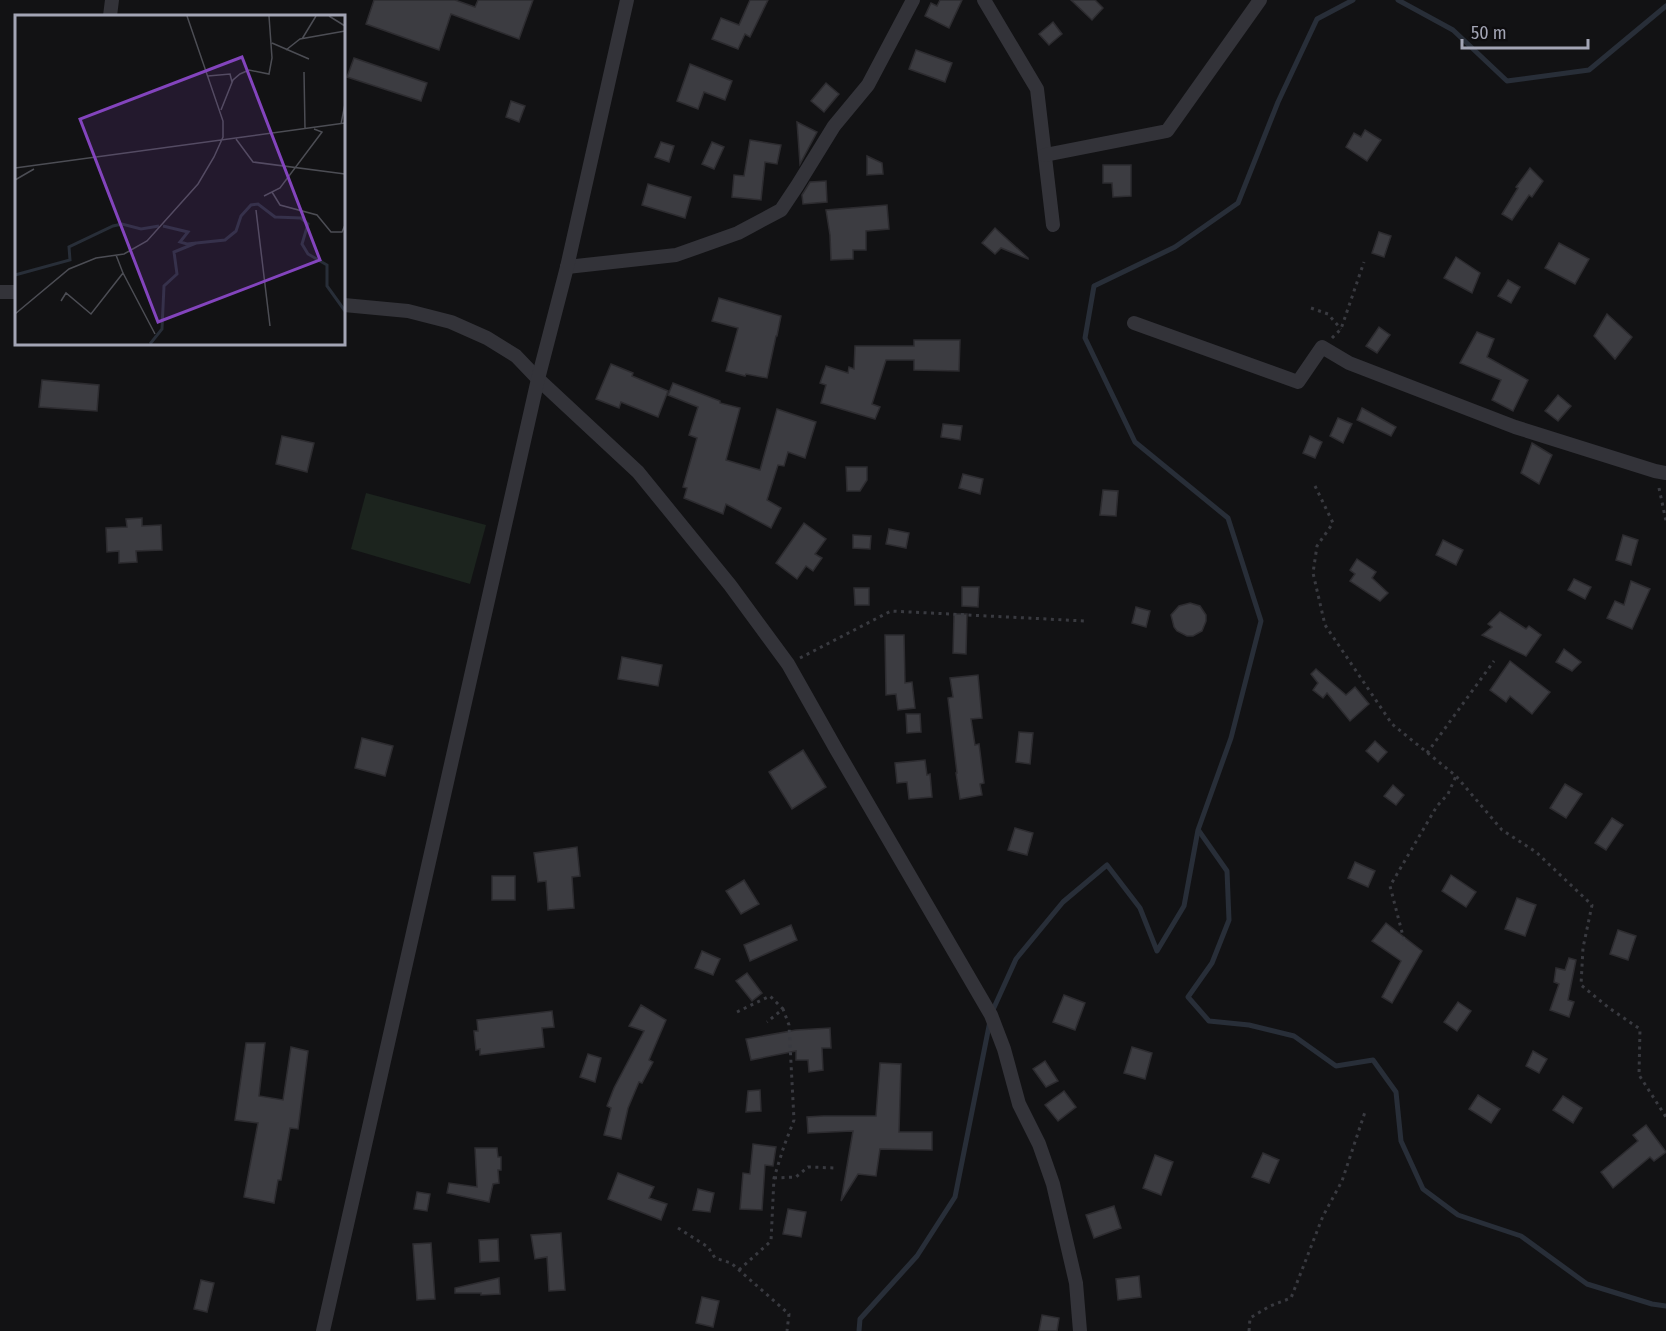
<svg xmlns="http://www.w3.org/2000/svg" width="1666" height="1331" viewBox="0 0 1666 1331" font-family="'Fira Sans Condensed',sans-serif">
	<rect width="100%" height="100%" fill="#121214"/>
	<polygon fill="#1c241e" points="366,493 486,525 470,584 351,549"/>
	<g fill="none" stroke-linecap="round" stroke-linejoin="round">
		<g stroke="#282e38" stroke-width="5">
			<polyline points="1398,0 1453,30 1507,81 1589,70 1666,6"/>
			<polyline points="1199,831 1227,871 1229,920 1212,963 1188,997 1209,1021 1249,1025 1294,1036 1336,1066 1373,1060 1396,1092 1401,1141 1423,1189 1458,1215 1521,1236 1587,1284 1652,1304 1666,1306"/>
			<polyline points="992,1012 1016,959 1063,902 1107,865 1140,908 1157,951 1184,906 1198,830 1231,738 1261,621 1228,518 1135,442 1085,338 1094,286 1175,247 1238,203 1278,102 1317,19 1353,0"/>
			<polyline points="859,1331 860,1319 917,1256 955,1197 990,1021"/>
		</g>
	</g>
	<g fill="#3c3c41" stroke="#2d2c30" stroke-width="1.5">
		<polygon points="374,0 455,0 475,7 478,0 533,0 519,39 451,14 439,50 366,24"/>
		<polygon points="750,0 768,0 750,37 745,34 738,49 712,39 721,18 739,25"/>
		<polygon points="940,0 962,0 949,28 925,16 931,3 937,6"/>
		<polygon points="1071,0 1095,0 1103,8 1092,20"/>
		<polygon points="1053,22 1062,34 1049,45 1039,34"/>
		<polygon points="916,50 952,63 945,82 909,69"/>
		<polygon points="354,58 427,83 421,101 347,77"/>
		<polygon points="690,64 732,81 725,100 704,92 698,109 677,101"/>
		<polygon points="826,83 839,94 824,112 811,101"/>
		<polygon points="511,101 525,106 519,122 506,117"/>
		<polygon points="797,122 817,132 800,164"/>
		<polygon points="1365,130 1381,140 1367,161 1346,147 1354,133 1361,137"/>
		<polygon points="750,140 781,145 777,164 765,162 761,200 732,197 734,175 744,176"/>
		<polygon points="661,142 674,146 669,162 655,157"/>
		<polygon points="712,142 724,147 714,169 702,164"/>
		<polygon points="867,156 882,163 883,174 867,175"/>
		<polygon points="1103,165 1131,165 1131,196 1113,197 1112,183 1103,183"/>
		<polygon points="1530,168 1543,181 1532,197 1529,195 1512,220 1502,214 1518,188 1516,187"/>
		<polygon points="826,181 827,202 803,204 802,195 810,182"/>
		<polygon points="648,184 691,197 685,218 642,205"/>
		<polygon points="887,205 889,229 866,231 866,250 853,250 853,259 831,260 830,235 826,210"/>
		<polygon points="995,228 1028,258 1028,259 1001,248 995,254 982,243"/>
		<polygon points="1379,232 1391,236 1384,257 1372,253"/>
		<polygon points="1559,243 1589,259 1575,284 1545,268"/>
		<polygon points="1456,257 1480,273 1472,293 1444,278"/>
		<polygon points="1508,280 1520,287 1511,303 1498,296"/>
		<polygon points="719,298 781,316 777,336 776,336 767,378 746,374 745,376 726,371 738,328 712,321"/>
		<polygon points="1607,314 1632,337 1615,359 1594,336"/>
		<polygon points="1379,327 1390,335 1377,353 1366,346"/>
		<polygon points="1477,332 1494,339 1487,357 1528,380 1513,411 1492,400 1501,380 1460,363"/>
		<polygon points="914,340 960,340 959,371 914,370 914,360 886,360 872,404 880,407 875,419 821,403 826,385 820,383 826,366 848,373 849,367 854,369 855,346 914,346"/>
		<polygon points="611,364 633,373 632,376 668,391 658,417 621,402 619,408 596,399"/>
		<polygon points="42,380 99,385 97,411 39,407"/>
		<polygon points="673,383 720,401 720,403 740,408 726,460 760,470 777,409 816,422 805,458 788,452 784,466 778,465 767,500 781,508 771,528 726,504 723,514 684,498 687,488 683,487 697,438 689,435 698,407 668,395"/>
		<polygon points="1558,395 1571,406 1558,421 1545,411"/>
		<polygon points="1362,408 1396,427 1391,436 1357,420"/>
		<polygon points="1338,418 1352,424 1343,443 1330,436"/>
		<polygon points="943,424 962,426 960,440 941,437"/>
		<polygon points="282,436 314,443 307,472 276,464"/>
		<polygon points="1310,436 1322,442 1315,458 1303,453"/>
		<polygon points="1532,443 1552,455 1539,484 1521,473"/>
		<polygon points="846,467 867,467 867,480 860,491 847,491"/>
		<polygon points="963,474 983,479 980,494 959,488"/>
		<polygon points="1103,490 1118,491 1116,516 1100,515"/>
		<polygon points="142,518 142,526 161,525 162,550 136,551 137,562 119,563 119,551 107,552 106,528 127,527 126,519"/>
		<polygon points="804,523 826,539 815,554 822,558 813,571 806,566 797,579 776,563"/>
		<polygon points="889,529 909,533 906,548 886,544"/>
		<polygon points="853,535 871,536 870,549 853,548"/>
		<polygon points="1623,535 1638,540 1631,565 1616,560"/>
		<polygon points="1443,540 1463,550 1456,565 1436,555"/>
		<polygon points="1357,559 1376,572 1372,578 1388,593 1380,601 1350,581 1355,574 1350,570"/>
		<polygon points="1574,579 1591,587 1585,599 1568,590"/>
		<polygon points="1631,581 1650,589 1632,629 1607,618 1615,601 1624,605"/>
		<polygon points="962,587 979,587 978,607 962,606"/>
		<polygon points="854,588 869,588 869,605 855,605"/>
		<polygon points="1190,603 1200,606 1206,615 1206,621 1202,631 1193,636 1187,636 1177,631 1174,627 1171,615 1179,606"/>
		<polygon points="1136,607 1150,611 1146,627 1132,623"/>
		<polygon points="1500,612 1526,629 1529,626 1541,635 1526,656 1482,635 1492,627 1488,624"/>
		<polygon points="954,614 967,614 966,654 953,653"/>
		<polygon points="885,635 904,635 905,683 912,682 915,708 898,710 896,694 886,695"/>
		<polygon points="1564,649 1581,662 1572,671 1556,662"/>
		<polygon points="622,657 662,665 658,686 618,679"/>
		<polygon points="1510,661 1550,692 1532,714 1510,696 1506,702 1490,690"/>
		<polygon points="1316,669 1346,695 1355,687 1369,704 1350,721 1327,693 1323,698 1313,690 1318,683 1311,674"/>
		<polygon points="978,675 982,718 971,719 975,745 979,744 984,783 980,784 982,795 960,799 956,773 957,773 948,698 953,697 950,678"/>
		<polygon points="906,714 920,714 921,732 907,733"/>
		<polygon points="1019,732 1033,733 1030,764 1016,762"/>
		<polygon points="362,738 393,746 385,776 355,768"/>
		<polygon points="1375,741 1387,752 1378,762 1366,751"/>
		<polygon points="803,750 826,787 792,809 769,772"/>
		<polygon points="925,760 927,775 930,774 932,797 909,799 907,782 897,783 895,763"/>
		<polygon points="1565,784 1582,794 1566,818 1550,808"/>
		<polygon points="1393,785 1404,795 1396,805 1384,796"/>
		<polygon points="1612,818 1623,825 1606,850 1595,843"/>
		<polygon points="1015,828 1033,833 1027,855 1008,850"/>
		<polygon points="577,847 580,876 572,877 574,908 548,910 546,881 538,882 534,853"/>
		<polygon points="1355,862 1375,871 1368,887 1348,878"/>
		<polygon points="1451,875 1476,892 1466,907 1442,891"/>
		<rect x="492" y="876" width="23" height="24"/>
		<polygon points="744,880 759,904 741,914 726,891"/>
		<polygon points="1517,898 1536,905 1525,936 1505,929"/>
		<polygon points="1386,923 1422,951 1392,1003 1382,997 1401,961 1372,941"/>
		<polygon points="791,925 797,940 750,961 744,945"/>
		<polygon points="1618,930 1636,936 1628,960 1610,954"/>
		<polygon points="702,951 720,959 713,975 695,968"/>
		<polygon points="1569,958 1576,960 1568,1000 1574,1002 1569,1017 1550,1010 1559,984 1554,982 1556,968 1565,970"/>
		<polygon points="747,973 762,993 752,1001 736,981"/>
		<polygon points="1064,995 1085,1003 1075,1030 1053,1022"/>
		<polygon points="1458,1002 1471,1011 1457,1031 1444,1022"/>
		<polygon points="641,1005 666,1020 649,1060 653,1062 642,1083 639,1082 628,1108 621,1139 604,1135 611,1108 607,1106 614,1088 644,1031 629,1026"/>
		<polygon points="552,1011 554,1027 542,1028 544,1047 480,1055 480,1049 476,1050 474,1031 478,1031 477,1020"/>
		<polygon points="830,1028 831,1048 822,1048 823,1070 809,1072 808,1060 796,1060 796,1051 751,1060 746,1039 796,1030"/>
		<polygon points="246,1043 265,1043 259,1096 283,1100 291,1047 308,1051 298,1129 290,1128 281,1180 278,1180 274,1203 244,1197 258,1123 235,1120"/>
		<polygon points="1132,1047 1152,1053 1145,1079 1124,1073"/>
		<polygon points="1533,1051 1547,1059 1539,1073 1526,1066"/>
		<polygon points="588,1054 601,1058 595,1082 580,1077"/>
		<polygon points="1045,1061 1058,1081 1046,1087 1033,1069"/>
		<polygon points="880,1063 901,1064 899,1132 932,1132 932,1150 880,1149 876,1176 858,1174 841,1201 853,1131 808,1133 807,1117 823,1116 876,1116"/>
		<polygon points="760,1090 761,1111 746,1112 748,1091"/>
		<polygon points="1064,1091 1076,1107 1058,1121 1045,1105"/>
		<polygon points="1478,1095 1500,1109 1491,1123 1469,1109"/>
		<polygon points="1563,1096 1582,1108 1573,1123 1553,1110"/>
		<polygon points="1646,1125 1666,1152 1654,1161 1650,1157 1613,1188 1601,1172 1638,1141 1633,1135"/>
		<polygon points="753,1144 776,1147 773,1166 765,1165 762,1210 740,1209 743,1173 750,1174"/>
		<polygon points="475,1148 497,1148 498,1157 501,1157 501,1170 498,1170 499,1183 493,1184 489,1202 447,1193 449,1183 477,1187"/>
		<polygon points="1263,1153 1279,1160 1269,1183 1252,1177"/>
		<polygon points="1155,1155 1173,1162 1161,1195 1143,1188"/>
		<polygon points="618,1173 654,1187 649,1198 667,1204 661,1220 608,1199"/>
		<polygon points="698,1189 714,1193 710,1212 693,1210"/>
		<polygon points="417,1192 430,1194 427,1211 414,1209"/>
		<polygon points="1114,1206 1121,1228 1094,1238 1086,1215"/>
		<polygon points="788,1209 806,1212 801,1237 783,1234"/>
		<polygon points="561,1233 565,1290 549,1291 547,1257 535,1259 531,1235"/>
		<polygon points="498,1239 499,1261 480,1262 479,1240"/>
		<polygon points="431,1243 435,1299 417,1300 413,1244"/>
		<polygon points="1139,1276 1141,1297 1118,1300 1116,1279"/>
		<polygon points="499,1278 500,1294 481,1295 481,1293 455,1293 455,1288"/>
		<polygon points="201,1280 214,1283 207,1312 194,1309"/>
		<polygon points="702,1297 719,1301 713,1327 696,1323"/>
		<polygon points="1042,1315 1059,1318 1057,1331 1039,1331"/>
	</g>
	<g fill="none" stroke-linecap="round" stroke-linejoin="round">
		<g stroke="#393a40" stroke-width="3" stroke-dasharray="3 4.5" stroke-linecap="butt">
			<polyline points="1311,308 1328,314 1341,329"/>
			<polyline points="1332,338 1341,329 1364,262"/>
			<polyline points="1315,486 1333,523 1317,546 1313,573 1325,625 1392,724 1456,776 1502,830 1536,852 1592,905 1583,948 1581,985 1609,1008 1640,1029 1639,1075 1666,1117"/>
			<polyline points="1659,488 1666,521"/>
			<polyline points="800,658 891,611 1085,621"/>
			<polyline points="1427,753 1494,661"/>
			<polyline points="1404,940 1390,886 1437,806 1448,794 1456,776"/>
			<polyline points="737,1012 770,996 783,1009"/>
			<polyline points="774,1178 796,1177 808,1167 836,1168"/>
			<polyline points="678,1228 708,1247 715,1258 731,1263 789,1314 787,1331"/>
			<polyline points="739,1270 771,1241 774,1178 784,1146 794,1120 789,1025 783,1009 767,1022"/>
			<polyline points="1249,1331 1250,1318 1270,1306 1291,1298 1323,1216 1342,1181 1365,1112"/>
		</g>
		<g stroke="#333339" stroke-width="14">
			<polyline points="984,0 1037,89 1053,225"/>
			<polyline points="110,16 112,0"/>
			<polyline points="1045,155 1167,131 1260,0"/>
			<polyline points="567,267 676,255 738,233 781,210 797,186 834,126 868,85 913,0"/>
			<polyline points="0,292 16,292"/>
			<polyline points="344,305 408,311 451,322 487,338 516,356 538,379 638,472 730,585 788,664 836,749 991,1015 1004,1049 1019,1104 1039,1144 1053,1184 1076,1283 1080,1331"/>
			<polyline points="1134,323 1298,382 1322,347 1349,363 1515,427 1655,471 1666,473"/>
			<polyline points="323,1331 538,379 567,267 627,0"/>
		</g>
	</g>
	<g transform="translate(15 15)">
		<rect width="330" height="330" fill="#121214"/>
		<path fill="none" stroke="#282e38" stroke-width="3" d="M148 211 173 217 165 227 172 229 210 225 221 216 226 201 236 190 243 189 260 202 286 203 293 209 287 229 293 239 312 250V271L330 296M0 260 55 245 54 232 98 211 107 209 126 214 144 211M135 329 147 314 149 271 162 259 159 237 181 228"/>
		<path fill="none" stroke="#4c4d54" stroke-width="1.5" d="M314 1 330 11M287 24 301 1M257 28 294 44M271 35 285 24 330 16M289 57 290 114M193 61 215 59 217 67M206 95 218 65 225 59 234 55 254 59 257 43 254 1M326 109 330 89M221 124 238 147 330 159M0 153 330 108M0 165 19 154M257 177 265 190 302 200 316 217H327L330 210M249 181 265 173 307 117 299 114M241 195 255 311M108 258 140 319M46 286 51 278 76 299 108 258 101 240M0 299 54 254 81 243 109 239 132 226 183 169 199 142 208 122V106L172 1"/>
		<path fill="#8344bd" fill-opacity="0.15" stroke="#8344bd" stroke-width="3" d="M227 42 305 245 143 307 65 104Z"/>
		<rect width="330" height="330" fill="none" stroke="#a3a5b5" stroke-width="3"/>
	</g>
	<path d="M1462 39v9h126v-9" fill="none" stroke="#a3a5b5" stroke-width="3"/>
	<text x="1471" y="39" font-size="18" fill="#a3a5b5" stroke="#0e0d0f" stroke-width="4.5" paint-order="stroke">50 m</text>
</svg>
